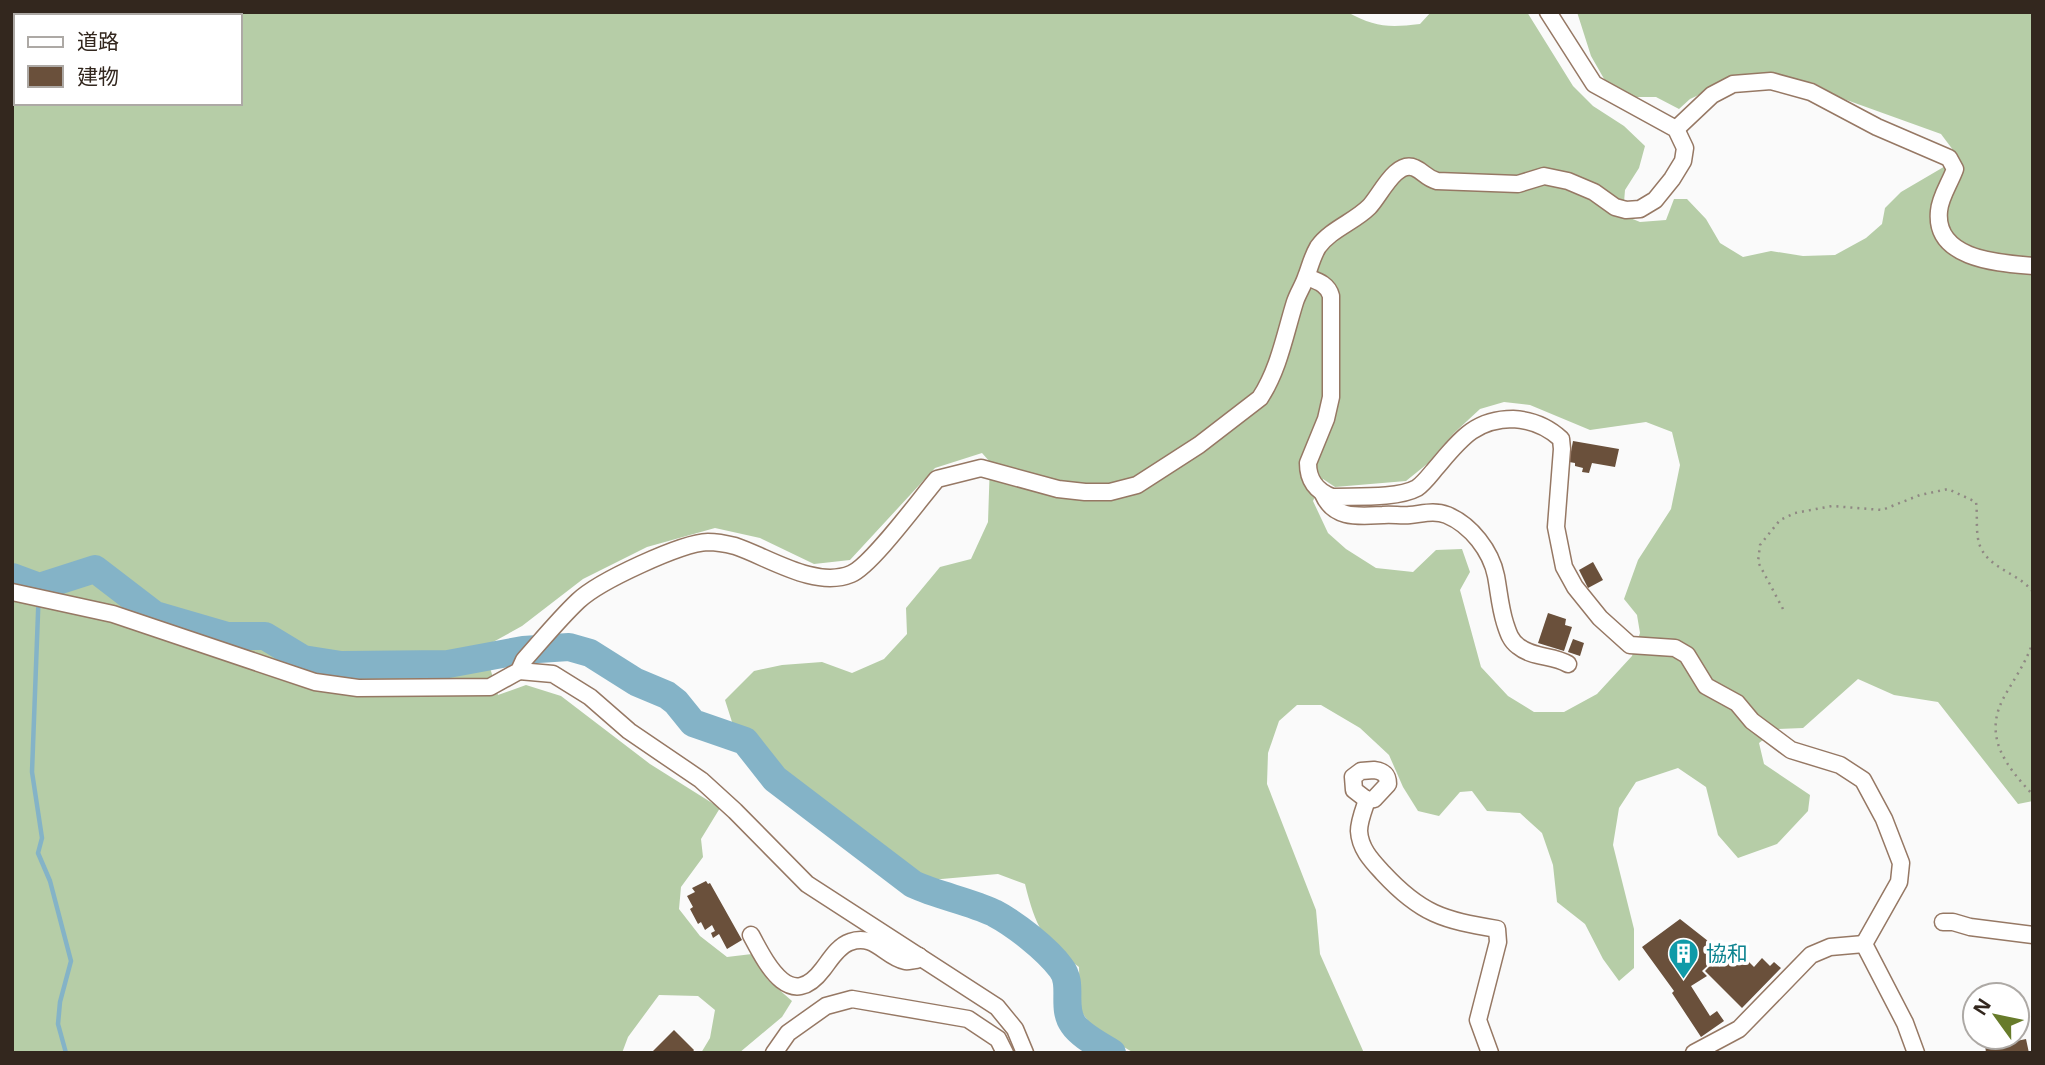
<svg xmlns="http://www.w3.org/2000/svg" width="2045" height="1065" viewBox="0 0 2045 1065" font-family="'Noto Sans','Noto Sans JP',sans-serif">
	<rect width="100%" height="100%" fill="#fafafa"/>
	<path fill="#b6cda7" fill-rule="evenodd" d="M12 12H1347C1375 27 1388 28 1420 24L1431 12H1527L1573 86 1593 106 1624 126 1645 146 1639 168 1625 190 1623 215 1640 222 1666 220 1674 199H1687L1706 219 1720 243 1743 257 1771 251 1803 256 1835 255 1866 238 1882 224 1885 208 1901 192 1959 158 1941 134 1841 98 1814 83 1771 77 1716 87 1690 99 1679 109 1656 97H1629L1607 84 1591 56 1577 12H2033V801L2018 804 1938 702 1894 695 1858 679 1803 728 1777 729 1759 743 1764 764 1810 795 1808 811 1777 844 1738 858 1718 835 1706 787 1678 768 1636 782 1619 808 1613 845 1634 929V968L1619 981 1603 959 1585 924 1557 902 1553 865 1542 833 1520 813 1487 811 1472 791 1460 792 1439 816 1418 811 1403 787 1389 755 1360 728 1321 705H1297L1279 721 1268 753 1267 784 1316 910 1320 954 1364 1053H1134L1095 1030 1080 1010 1079 967C1042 939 1036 928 1025 884L998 874 919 881 871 837 774 762 751 735 732 722 725 700 754 671 782 665 822 662 852 673 884 659 907 634 906 608 940 567 971 559 988 522 990 462 982 453 935 468 850 560 814 564 760 538 715 528 647 547 583 579 522 626 484 647 498 695 526 685 561 696 650 764 720 808 701 839 703 857 681 887 679 909 700 936 727 957 752 954 768 980 792 1001 782 1017 739 1053H701L710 1038 715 1010 698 996 659 995 628 1037 622 1053H12ZM16 16H240V103H16ZM1504 402 1530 405 1590 430 1646 422 1672 432 1680 465 1671 509 1638 560 1624 599 1637 615 1640 633 1632 656 1597 694 1564 712H1534L1508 696 1481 667 1460 590 1470 572 1462 549 1436 550 1413 572 1376 568 1346 549 1328 533 1313 501 1323 479 1335 487 1406 481 1427 464 1454 433 1480 409Z"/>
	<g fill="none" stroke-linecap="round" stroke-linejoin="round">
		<polyline stroke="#84b3c7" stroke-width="4.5" points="39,587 32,772 42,838 38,853 50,881 71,961 60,1002 58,1024 66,1053"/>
		<path stroke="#84b3c7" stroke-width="28" d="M12 577 39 587 95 569 155 615 227 636H265L303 659 341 665 448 664 523 650 569 647 590 653 636 682 667 695 676 702 693 723 745 741 775 779 913 884C939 896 969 901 994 913 1015 924 1047 949 1061 968 1074 984 1061 1007 1073 1024 1081 1036 1100 1045 1112 1053"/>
	</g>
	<g fill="#6a503b">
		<polygon points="1573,441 1619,449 1615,467 1592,463 1589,473 1582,472 1583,468 1575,466 1575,463 1569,462"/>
		<polygon points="1593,562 1603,580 1588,588 1579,570"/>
		<polygon points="1548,613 1566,619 1565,625 1572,627 1564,651 1538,643"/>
		<polygon points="1573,639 1584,643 1580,656 1568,652"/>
		<polygon points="706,881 708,884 710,883 742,940 727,949 719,934 713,938 711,933 715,931 712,925 705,930 701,922 698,924 690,909 693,907 687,896 695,892 692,888"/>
		<polygon points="1680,919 1722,952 1702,971 1707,976 1691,986 1710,1016 1717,1011 1724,1021 1701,1037 1672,993 1674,991 1642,947"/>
		<polygon points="1731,944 1754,967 1762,958 1770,966 1774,962 1781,968 1742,1008 1705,971"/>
		<polygon points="674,1030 694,1050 692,1053 651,1053"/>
		<polygon points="2006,1039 2007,1043 2026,1039 2029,1053 1986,1053 1985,1044"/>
	</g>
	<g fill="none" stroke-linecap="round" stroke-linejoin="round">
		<defs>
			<g id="minor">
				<path d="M1676 129 1712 95 1733 84 1771 81 1811 92 1877 127 1949 158 1955 169C1950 183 1940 197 1939 211 1934 260 2000 263 2033 266"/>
				<path d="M1307 277C1317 281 1328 284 1331 296V397L1326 419 1308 463C1308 480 1316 491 1332 497 1354 496 1397 499 1417 488 1424 483 1430 475 1435 469 1459 441 1474 419 1513 419 1531 420 1547 426 1561 439L1562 449 1556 527 1564 567 1575 587 1600 618 1630 645 1675 648 1687 655 1706 686 1737 703 1752 721 1791 750 1840 765 1863 780 1884 819 1901 863 1899 882 1864 944 1905 1023 1916 1053"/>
				<path d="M1323 494C1334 520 1360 516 1383 515 1392 514 1401 516 1410 515 1422 514 1434 510 1447 515 1471 525 1491 551 1496 576 1499 592 1500 607 1505 623 1508 632 1510 640 1518 646 1532 658 1553 655 1568 664"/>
				<path d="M12 592 113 614 315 682 358 688 490 687 519 671 524 660C542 640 559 619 578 601 599 581 681 543 708 542 716 542 727 544 735 546 768 557 815 589 851 574 871 566 920 499 937 479L981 468 1058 489 1085 492H1110L1137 485 1199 445 1260 398C1279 369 1285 334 1295 302 1298 293 1303 286 1306 277 1310 267 1312 257 1318 247 1331 229 1354 222 1369 207 1380 196 1396 159 1415 168 1424 172 1426 178 1437 181L1518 184 1544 176 1568 181 1594 192 1615 207 1626 210 1640 209 1655 200 1672 179 1683 161 1685 148 1676 129 1594 84 1548 12"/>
				<polyline points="519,671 553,674 590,697 629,731 701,780 735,811 807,884 997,1007 1015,1029 1025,1053"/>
				<path d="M1374 770C1383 771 1388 775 1388 784L1374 799 1367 800 1354 790 1353 777 1361 771Z"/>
				<path d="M1367 800C1364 809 1359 821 1359 831 1360 849 1372 861 1383 873 1421 914 1443 920 1497 929L1498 942 1478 1020 1490 1053"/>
				<polyline points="1943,922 1953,922 1970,927 2033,935"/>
				<path d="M751 935C766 963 790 1013 823 969 830 960 838 946 850 942 875 933 885 957 905 961 908 962 912 960 916 960L919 956"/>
				<polyline points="774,1053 788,1033 826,1006 852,999 968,1019 998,1039 1005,1053"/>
				<polyline points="1694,1053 1739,1029 1811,955 1830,947 1864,944"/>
			</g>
		</defs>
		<use href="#minor" stroke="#967864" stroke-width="19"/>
		<g stroke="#8f8883" stroke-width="2.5" stroke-dasharray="2 5" stroke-linecap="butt">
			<path d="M1783 609 1758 562 1760 545 1780 520 1795 513 1832 506 1882 510 1920 495 1948 489 1976 502C1978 516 1975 533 1980 546 1989 569 2019 573 2033 592"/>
			<path d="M2033 641C2027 662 2013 680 2003 699 1983 738 2007 767 2033 795"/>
		</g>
		<use href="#minor" stroke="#fff" stroke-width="16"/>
	</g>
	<defs>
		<symbol id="building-pin" viewBox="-11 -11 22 30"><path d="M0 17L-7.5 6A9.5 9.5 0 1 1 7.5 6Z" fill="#0f9aa8" stroke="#fff"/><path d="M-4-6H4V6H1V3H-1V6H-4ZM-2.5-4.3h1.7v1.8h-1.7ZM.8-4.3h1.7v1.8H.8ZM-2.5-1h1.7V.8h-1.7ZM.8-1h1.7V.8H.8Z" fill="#fff"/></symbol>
	</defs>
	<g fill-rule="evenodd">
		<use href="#building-pin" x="1666" y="936" width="35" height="47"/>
	</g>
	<g text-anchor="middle" stroke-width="7" stroke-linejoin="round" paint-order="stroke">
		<g font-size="21" fill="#0d838f" stroke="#fff" text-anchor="start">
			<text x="1706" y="961">協和</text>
		</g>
	</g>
	<rect width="2045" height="1065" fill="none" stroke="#33271e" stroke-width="28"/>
	<rect x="14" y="14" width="228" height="91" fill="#ffffff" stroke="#ada9a5" stroke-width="2"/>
	<rect x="28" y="37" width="35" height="10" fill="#ffffff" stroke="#ada9a5" stroke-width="2"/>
	<text x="77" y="49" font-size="21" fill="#33271e">道路</text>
	<rect x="28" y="66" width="35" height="21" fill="#6a503b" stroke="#ada9a5" stroke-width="2"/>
	<text x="77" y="84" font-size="21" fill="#33271e">建物</text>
	<g transform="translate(1996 1016) rotate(303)"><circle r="33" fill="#ffffff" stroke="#ada9a5" stroke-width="2"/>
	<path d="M0-5L12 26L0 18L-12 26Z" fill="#677b2a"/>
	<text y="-10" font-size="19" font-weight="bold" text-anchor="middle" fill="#33271e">N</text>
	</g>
</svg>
